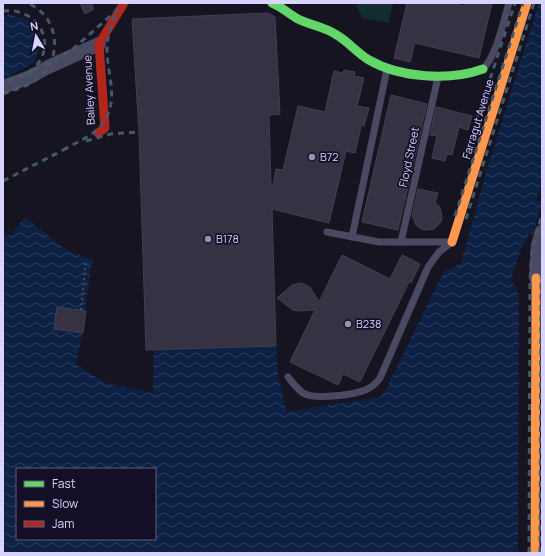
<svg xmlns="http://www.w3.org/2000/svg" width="545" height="556" viewBox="0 0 545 556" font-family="Manrope,sans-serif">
	<defs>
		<pattern id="water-waves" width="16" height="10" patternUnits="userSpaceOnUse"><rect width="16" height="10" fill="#0d2144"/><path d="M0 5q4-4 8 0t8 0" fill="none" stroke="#304060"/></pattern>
	</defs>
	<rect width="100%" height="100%" fill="#161421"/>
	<polygon fill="#132c2d" points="355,3 393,3 389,23 362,18"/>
	<g fill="url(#water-waves)" fill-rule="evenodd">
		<path d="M539 3H542V182L536 200 542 202 533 234 529 233 525 244 523 243 511 279 519 296 518 553H3V236L11 235 25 217 65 249 94 261 91 267 82 335 76 364 106 383 153 393V350L276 346 278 375 287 412 380 397 385 391 443 273 461 263 488 166ZM17 469H155V539H17Z"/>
		<polygon points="9,14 27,20 40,44 35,62 3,79 3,17"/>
	</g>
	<g fill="#343243" stroke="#433f54">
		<polygon points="80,3 91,3 94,9 85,14"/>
		<polygon points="407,3 452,3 464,6 465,3 492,3 479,58 415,43 410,62 394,58"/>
		<polygon points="268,13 275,17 280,114 269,115 271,185 273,186 276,169 283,170 298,106 325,112 334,71 343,73 344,70 355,72 354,76 364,78 357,106 369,108 364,126 361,126 355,153 346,151 329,223 272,209 276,346 146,350 139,132 132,19"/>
		<polygon points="391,95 427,104 398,230 362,222"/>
		<polygon points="436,107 472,116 468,130 459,127 452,155 447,154 445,161 432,158 437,136 430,135"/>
		<polygon points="418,189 438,193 435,203 440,207 442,217 441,222 434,229 424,230 420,228 416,225 412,216"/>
		<polygon points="342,255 390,279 402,255 420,264 411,283 409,282 360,382 343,374 338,385 290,362 315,310 298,311 293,310 277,298 292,285 301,283 310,287 319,302"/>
		<polygon points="57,307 86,311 83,333 54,329"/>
	</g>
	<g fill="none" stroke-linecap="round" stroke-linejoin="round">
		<polyline stroke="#44505f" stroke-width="2" stroke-dasharray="2 3" stroke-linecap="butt" points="81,310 86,260"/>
		<g stroke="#4a4962" stroke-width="7">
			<path d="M483 69C497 55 503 22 509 3"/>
			<polyline points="327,232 379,242 452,242"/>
			<polyline points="352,237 387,69"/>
			<polyline points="401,242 438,77"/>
			<path d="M288 377C292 382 297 389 303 393 314 400 358 395 369 388 374 386 377 382 380 378L428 267 439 252 452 242"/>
		</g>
		<g stroke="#4a4962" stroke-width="14">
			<polyline points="3,87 30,77 48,67 99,44"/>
			<polyline points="542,231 538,245 536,278 542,279"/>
		</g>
		<path stroke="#63d668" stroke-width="9" d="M272 3C282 7 289 14 298 19 310 25 324 27 335 34 348 41 357 53 369 60 400 78 450 81 483 69"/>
		<g stroke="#ff974d" stroke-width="9">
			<polyline points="452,242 527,3"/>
			<polyline points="535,553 536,278"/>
		</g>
		<polyline stroke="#b3261e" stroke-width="9" points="98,133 105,128 99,44 124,3"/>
		<g stroke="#43596b" stroke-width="3" stroke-dasharray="6 5" stroke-linecap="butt">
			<path d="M3 11C35 7 58 40 36 66 28 76 15 77 3 82"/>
			<polyline points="24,75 51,62 73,49 117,10 121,3"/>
			<path d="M3 94C16 89 32 85 42 75 64 52 56 14 27 3"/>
			<polyline points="86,141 111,134 139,132"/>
			<path d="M63 150C75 143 88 138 98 129 122 104 107 77 107 49 107 35 112 23 117 10"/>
			<polyline points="466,152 515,3"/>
			<polyline points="3,181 69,147"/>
			<polyline points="455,216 523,3"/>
			<polyline points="466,219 534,3"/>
			<polyline points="529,553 530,280 532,250 542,214"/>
			<polyline points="540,553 541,285 542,259"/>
		</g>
	</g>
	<g fill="#9591b1" stroke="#130f26" stroke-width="1.5">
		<circle cx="312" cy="157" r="4"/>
		<circle cx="208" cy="239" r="4"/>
		<circle cx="348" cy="324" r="4"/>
	</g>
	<g text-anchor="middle" stroke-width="3.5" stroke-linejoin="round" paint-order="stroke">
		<g font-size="11" fill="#d9d4ff" stroke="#130f26">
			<text transform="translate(89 90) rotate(-93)" y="4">Bailey Avenue</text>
			<text transform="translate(478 119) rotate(-73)" y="4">Farragut Avenue</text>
			<text transform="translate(409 157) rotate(-78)" y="4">Floyd Street</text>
		</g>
		<g font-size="11" fill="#d9d4ff" stroke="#130f26" text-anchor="start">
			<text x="320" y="161">B72</text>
			<text x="216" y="243">B178</text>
			<text x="356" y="328">B238</text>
		</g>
	</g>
	<rect width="545" height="556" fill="none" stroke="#d9d4ff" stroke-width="8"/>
	<rect x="16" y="468" width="140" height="72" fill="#130f26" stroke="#625e7d"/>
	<rect x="24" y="481" width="20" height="6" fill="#63d668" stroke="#625e7d"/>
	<text x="52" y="488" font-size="12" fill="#d9d4ff">Fast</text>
	<rect x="24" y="501" width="20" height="6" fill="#ff974d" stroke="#625e7d"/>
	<text x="52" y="508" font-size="12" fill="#d9d4ff">Slow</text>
	<rect x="24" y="521" width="20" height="6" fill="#b3261e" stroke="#625e7d"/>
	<text x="52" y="528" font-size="12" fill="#d9d4ff">Jam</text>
	<g transform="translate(36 36) rotate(350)" stroke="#130f26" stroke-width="3" paint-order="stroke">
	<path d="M0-3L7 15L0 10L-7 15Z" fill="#d9d4ff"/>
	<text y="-6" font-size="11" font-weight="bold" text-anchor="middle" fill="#d9d4ff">N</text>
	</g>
</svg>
